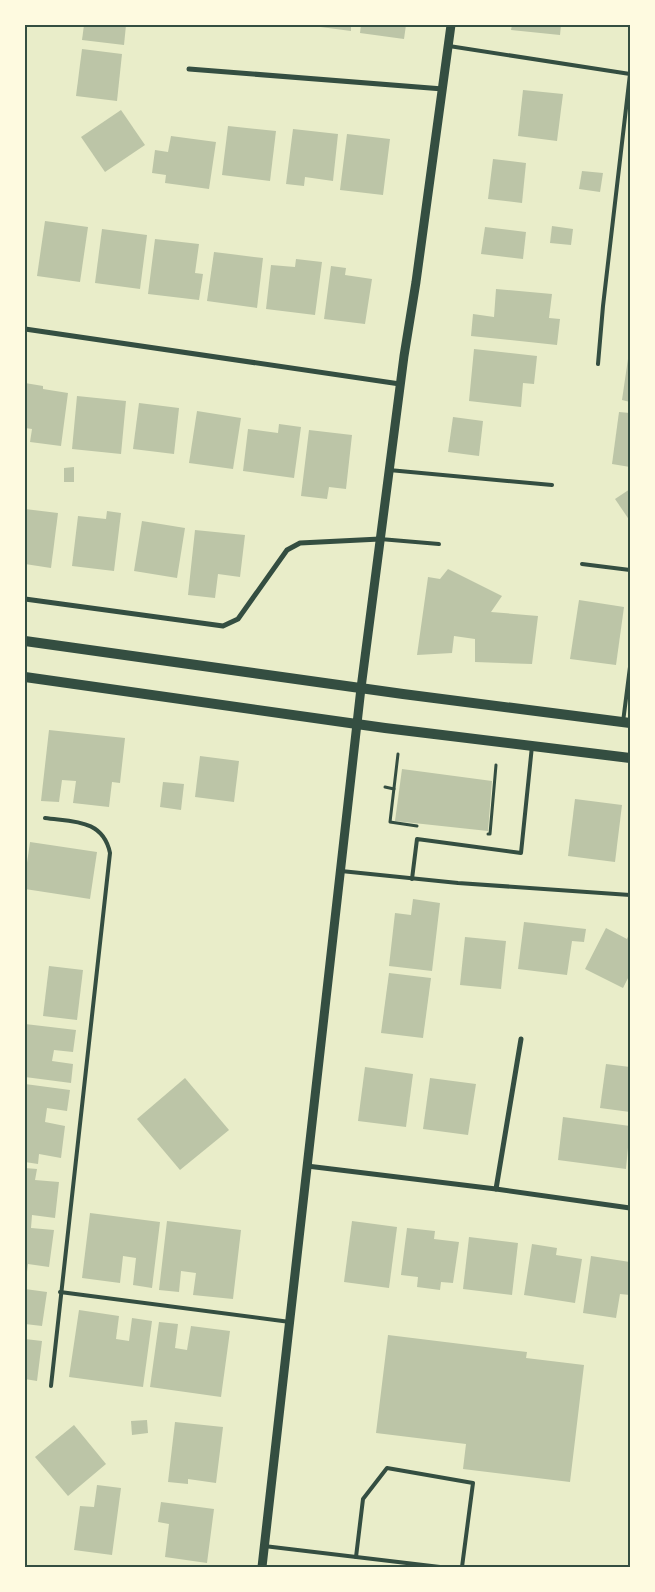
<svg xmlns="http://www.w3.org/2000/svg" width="655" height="1592" viewBox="0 0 655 1592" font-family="Arial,sans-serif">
	<rect width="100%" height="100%" fill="#e9edc9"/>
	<g fill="#bcc5a7">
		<polygon points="84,25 126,25 124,45 82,40"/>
		<polygon points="313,25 351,25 351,31 313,26"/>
		<polygon points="361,25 406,25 404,39 360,33"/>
		<polygon points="512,25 561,25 560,35 511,30"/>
		<polygon points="82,49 122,54 117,101 76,96"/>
		<polygon points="523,90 563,94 557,141 518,136"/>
		<polygon points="121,110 145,145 105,172 81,137"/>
		<polygon points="228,126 276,131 270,181 222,175"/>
		<polygon points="293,129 338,134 333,181 305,177 304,186 286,184"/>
		<polygon points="347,134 390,139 383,195 340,190"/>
		<polygon points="171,136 216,142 209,189 165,183 166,175 152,173 155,150 168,152"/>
		<polygon points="493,159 526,163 522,203 488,199"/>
		<polygon points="582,171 603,173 600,192 579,189"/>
		<polygon points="45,221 88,227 80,282 37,276"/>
		<polygon points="552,226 573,229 571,245 550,243"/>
		<polygon points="485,227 526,232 523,259 481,254"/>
		<polygon points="102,229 147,235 140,289 95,283"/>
		<polygon points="155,239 199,244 195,273 203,274 199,300 148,294"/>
		<polygon points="214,252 263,258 257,308 207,301"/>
		<polygon points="296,259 322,262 315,315 266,309 271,265 295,267"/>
		<polygon points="331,266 346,268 345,275 372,279 365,324 324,319"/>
		<polygon points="496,289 552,294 549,318 560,319 557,345 471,336 473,314 494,317"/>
		<polygon points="474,349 537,356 534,384 523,383 521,407 469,401"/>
		<polygon points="629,352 630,352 630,402 622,400"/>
		<polygon points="25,383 43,386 43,389 68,393 61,446 30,442 32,429 25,428"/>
		<polygon points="77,396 126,401 121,454 72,449"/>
		<polygon points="139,403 179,408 174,454 133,449"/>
		<polygon points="197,411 241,418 233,469 189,463"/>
		<polygon points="619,412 630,413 630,467 612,464"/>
		<polygon points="453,417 483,421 479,456 448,452"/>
		<polygon points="279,424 301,427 294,478 243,471 248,429 278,433"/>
		<polygon points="309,430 352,435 346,489 329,487 327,499 301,496"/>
		<polygon points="74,467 74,482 64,482 64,468"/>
		<polygon points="630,489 630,521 615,499"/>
		<polygon points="25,509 58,513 51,568 25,564"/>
		<polygon points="107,511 121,513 114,571 72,566 78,516 106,519"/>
		<polygon points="142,521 185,528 177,578 134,571"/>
		<polygon points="195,530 245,535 240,577 218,574 215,598 188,595"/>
		<polygon points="448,569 502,596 491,612 538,616 532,664 475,662 475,639 454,636 452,653 417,655 428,577 440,579"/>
		<polygon points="579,600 624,607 616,665 570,659"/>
		<polygon points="49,730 125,738 120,783 112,782 109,807 73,803 76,781 62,780 59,802 41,801"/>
		<polygon points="200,756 239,761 234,802 195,797"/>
		<polygon points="402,769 492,781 488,831 395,821"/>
		<polygon points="163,782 184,784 181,810 160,807"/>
		<polygon points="575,799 622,805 615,862 568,856"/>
		<polygon points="30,842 97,852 90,899 25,889 25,877"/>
		<polygon points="413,899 440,903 432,971 389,966 395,913 411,915"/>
		<polygon points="524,922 586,929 584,942 572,941 567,975 518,969"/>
		<polygon points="606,928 627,939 630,932 630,974 623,988 585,969"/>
		<polygon points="465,937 506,941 501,989 460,985"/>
		<polygon points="49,966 83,970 77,1020 43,1016"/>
		<polygon points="389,973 431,978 423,1038 381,1033"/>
		<polygon points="25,1024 76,1030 73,1052 54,1050 52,1061 73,1064 71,1083 25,1077"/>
		<polygon points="606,1064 630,1067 630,1112 600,1108"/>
		<polygon points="365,1067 413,1074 406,1127 358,1121"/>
		<polygon points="185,1078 229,1130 180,1170 137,1119"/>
		<polygon points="430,1078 476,1084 468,1135 423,1129"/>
		<polygon points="25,1084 70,1090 67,1111 47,1108 45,1122 65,1126 61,1158 39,1154 38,1164 25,1162"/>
		<polygon points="563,1117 630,1126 626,1169 558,1160"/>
		<polygon points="25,1168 37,1169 35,1180 59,1182 55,1218 32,1215 31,1228 54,1230 49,1267 28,1264 27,1272 25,1272"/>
		<polygon points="90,1213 160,1222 152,1288 133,1285 136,1258 123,1256 120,1283 82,1278"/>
		<polygon points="167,1221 241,1230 233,1299 193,1295 196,1273 181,1271 179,1292 159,1290"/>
		<polygon points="352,1221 397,1227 389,1288 344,1282"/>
		<polygon points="407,1228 435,1231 434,1239 459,1242 453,1283 441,1282 440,1290 417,1287 418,1277 401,1275"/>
		<polygon points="469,1237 518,1243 512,1295 463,1289"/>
		<polygon points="532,1244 557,1248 556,1255 582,1259 575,1303 524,1295"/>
		<polygon points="591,1256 630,1262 630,1295 620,1294 616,1318 583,1313"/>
		<polygon points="25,1289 47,1292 42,1326 25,1324"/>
		<polygon points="79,1310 119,1316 116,1339 129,1341 132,1318 152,1321 143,1387 69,1377"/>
		<polygon points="159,1322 178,1324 175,1348 187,1350 191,1326 230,1331 221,1397 150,1387"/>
		<polygon points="388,1335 527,1352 526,1358 584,1365 570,1482 463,1469 466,1444 376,1433"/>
		<polygon points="25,1339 42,1341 37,1381 25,1379"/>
		<polygon points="147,1420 148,1433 132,1435 131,1421"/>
		<polygon points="175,1422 223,1427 216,1483 188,1479 188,1484 168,1482"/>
		<polygon points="74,1425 106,1464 68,1496 35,1457"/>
		<polygon points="97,1485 121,1488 112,1555 74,1550 80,1506 94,1507"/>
		<polygon points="161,1502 214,1509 207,1563 165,1557 169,1524 158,1522"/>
	</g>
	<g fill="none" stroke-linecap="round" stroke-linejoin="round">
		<g stroke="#344e41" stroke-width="3">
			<polyline points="398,754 390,822 417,826"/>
			<polyline points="385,787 394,789"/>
			<polyline points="488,834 490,834 496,765"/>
		</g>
		<g stroke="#344e41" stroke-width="4">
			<polyline points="449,46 630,74 603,306 598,364"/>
			<polyline points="389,470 552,485"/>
			<polyline points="380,539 439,544"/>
			<polyline points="582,564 630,570"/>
			<polyline points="623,722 630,667"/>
			<path d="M45 818C73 822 103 819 110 853L51 1386"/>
			<polyline points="341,871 458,883 630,895"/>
			<polyline points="412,879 417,839 521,853 532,746"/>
			<polyline points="60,1292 290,1322"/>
			<polyline points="264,1546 440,1567"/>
			<polyline points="356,1557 363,1499 387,1468 473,1483 462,1567"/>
		</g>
		<g stroke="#344e41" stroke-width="5">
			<polyline points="189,69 443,89"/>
			<polyline points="25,329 400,384"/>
			<polyline points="25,599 223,626 238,619 287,550 300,543 380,539"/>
			<polyline points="307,1166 496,1189 630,1208"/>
			<polyline points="496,1189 521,1039"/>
		</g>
		<polyline stroke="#344e41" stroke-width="9" points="262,1567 361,688 404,356 416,282 451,25"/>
		<g stroke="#344e41" stroke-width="10">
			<polyline points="25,641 403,694 630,723"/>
			<polyline points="25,677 385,728 630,758"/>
		</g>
	</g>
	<rect width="655" height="1592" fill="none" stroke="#fefae0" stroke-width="52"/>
	<rect x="26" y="26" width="603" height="1540" fill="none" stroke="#344e41" stroke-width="2"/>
</svg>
